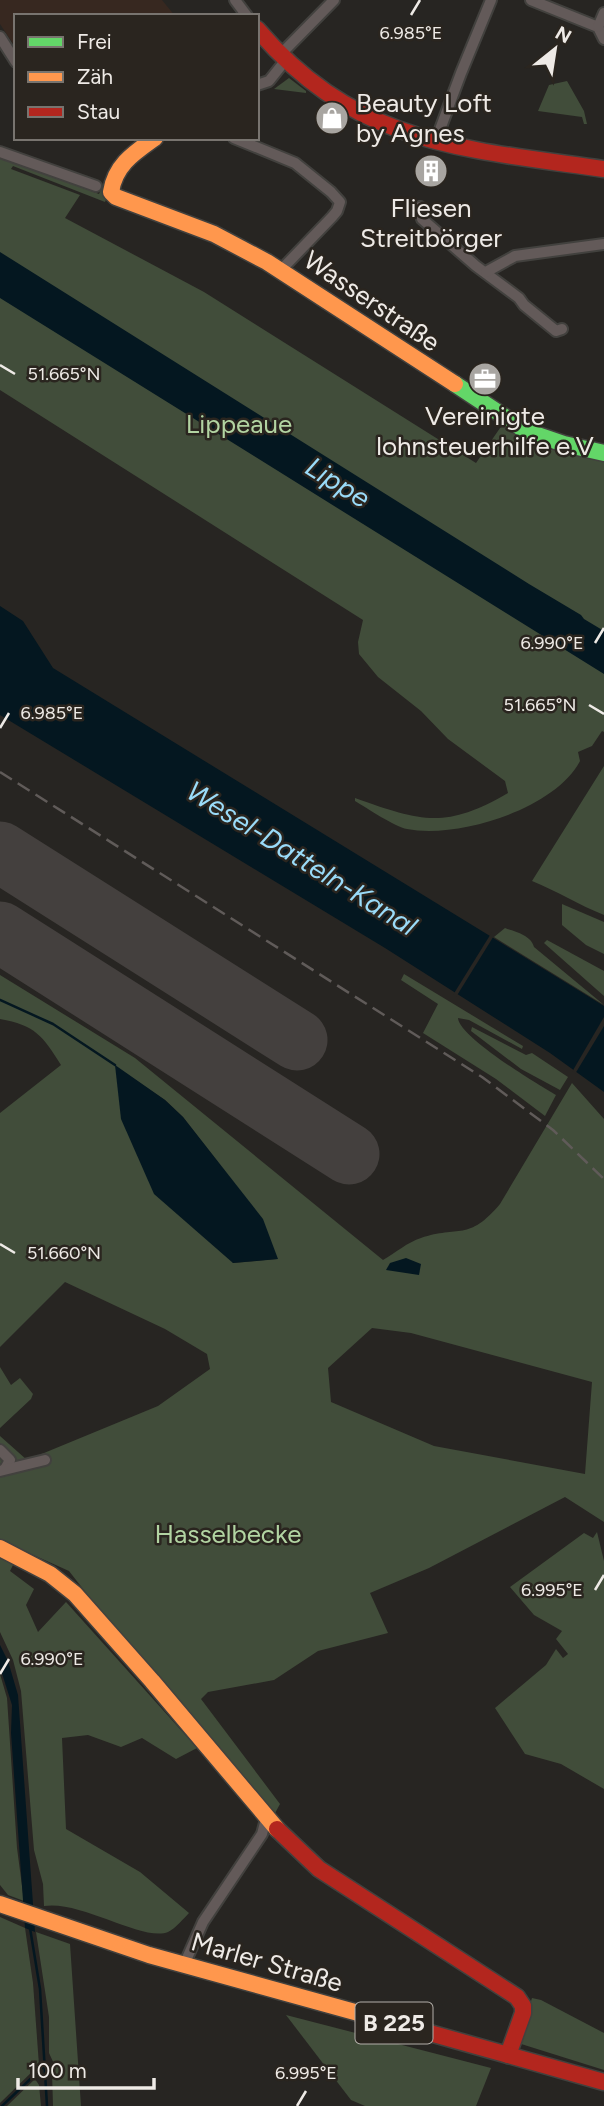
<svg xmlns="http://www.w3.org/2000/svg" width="604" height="2106" viewBox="0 0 604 2106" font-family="Figtree,sans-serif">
	<rect width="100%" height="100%" fill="#272522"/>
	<polygon fill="#372820" points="0,0 162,0 175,16 16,16 16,48 0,24"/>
	<g fill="#414d3a" fill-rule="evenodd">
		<polygon points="289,78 306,91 306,93 274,89"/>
		<polygon points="567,81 584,111 587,124 584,124 582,117 538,111 549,85"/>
		<path d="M0 157 99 194 101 189 104 190 107 197 105 202 13 166 11 169 80 195 65 218 204 292 476 463 500 428 506 424 604 457V732L602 731 592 746 578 752 580 761C555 809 458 839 407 829 395 827 367 808 355 801V798C420 821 445 830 508 793L505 781 448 739 421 711 378 677 359 654 358 642 363 620 0 390Z"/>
		<path d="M604 766V915C579 905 557 891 532 881Z"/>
		<polygon points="562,904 604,922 604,954 586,945 562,925"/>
		<path d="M505 928C515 932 531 935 534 947L604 1005 494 937Z"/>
		<polygon points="547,940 604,971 604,996 544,943"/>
		<path d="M404 974 523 1046 522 1049 469 1020 458 1018C459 1037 537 1084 556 1095L545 1116 496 1079 423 1033 438 1004 401 980Z"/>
		<path d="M0 975 135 1058 383 1260C395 1253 408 1242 421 1238 459 1225 468 1242 500 1204L572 1083 604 1119V1522L565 1497 429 1568 370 1593 388 1633 318 1651 274 1680 208 1692 201 1699 280 1804 274 1815 101 1612 69 1571 0 1540V1436L27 1460 158 1406 210 1369 207 1354 165 1329 65 1282 0 1347V1113L61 1065C43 1036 35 1025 0 1019ZM115 1066 165 1100 183 1117 217 1161 277 1259 233 1263ZM372 1328 411 1333 592 1382 585 1474 434 1446 331 1402 328 1368Z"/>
		<polygon points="472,1027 526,1055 532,1053 568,1077 560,1090 521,1069 471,1031"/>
		<polygon points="0,1367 11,1385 20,1378 33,1394 31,1399 0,1428"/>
		<polygon points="597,1532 604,1561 604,1789 561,1764 525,1754 495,1708 546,1665 556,1649 563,1658 568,1654 556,1639 562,1631 534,1615 510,1587 584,1533 593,1538"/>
		<path d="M0 1557 15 1561 10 1571 34 1589 26 1605 38 1632 66 1602 197 1748 176 1759 142 1738 121 1747 88 1735 62 1738 66 1829 140 1872 189 1913C183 1919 176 1928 168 1932 143 1942 81 1900 44 1906L43 1884 34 1850 21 1691 13 1660 0 1632Z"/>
		<polygon points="0,1674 7,1698 17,1848 24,1901 8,1895 0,1885"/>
		<polygon points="0,1917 25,1928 33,1983 39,2065 0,2103"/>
		<polygon points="36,1932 70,1944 81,2106 53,2106 52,2072 55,2066 49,2053 49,2017"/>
		<polygon points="532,1998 541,2000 604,2033 604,2070 518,2043"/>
		<polygon points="286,2015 491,2068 476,2106 365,2106 351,2100"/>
		<polygon points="35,2079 39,2085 41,2106 7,2106"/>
	</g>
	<g fill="#041720">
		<polygon points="0,252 529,584 581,615 584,619 604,631 604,674 0,298"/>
		<polygon points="0,606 23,621 53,668 604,1006 604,1092 550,1053 385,948 0,715"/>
		<polygon points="115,1065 165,1100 183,1117 263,1219 278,1259 233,1263 154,1194 121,1119"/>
		<polygon points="406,1258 421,1264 419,1275 386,1270 390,1263"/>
		<polygon points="0,1645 8,1661 18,1695 35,1932 25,1928 11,1733 12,1705 0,1667"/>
	</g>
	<g fill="#272522">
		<polygon points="492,932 495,934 456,997 453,995"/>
		<polygon points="604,1017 604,1026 575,1074 572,1072"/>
	</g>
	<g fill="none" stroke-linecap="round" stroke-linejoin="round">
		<g stroke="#041720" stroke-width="2.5">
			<polyline points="0,1000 53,1024 115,1065"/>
			<polyline points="30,1928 40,1989 47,2106"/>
			<polyline points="2,2106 43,2067"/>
		</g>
		<g stroke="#44403e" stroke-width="61">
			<polyline points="0,852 297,1040"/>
			<polyline points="0,932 349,1154"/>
		</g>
		<defs>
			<g id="street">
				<polyline points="235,0 247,16"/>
				<polyline points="531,0 598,27 604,39"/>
				<polyline points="598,27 604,13"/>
				<polyline points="0,37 16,62"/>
				<polyline points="280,55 334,0"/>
				<polyline points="257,85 269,81 285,61"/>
				<polyline points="234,138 295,163 331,192 340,202 337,211 332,217 281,270"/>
				<polyline points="435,143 461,73 491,0"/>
				<polyline points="0,152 96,186"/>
				<polyline points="420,207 422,219 476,266 519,298 524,305 556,331 562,329"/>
				<polyline points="486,272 515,256 604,244"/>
				<polyline points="0,1450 10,1460 5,1469"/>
				<polyline points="0,1471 45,1460"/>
				<polyline points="184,1965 203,1922 262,1834 266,1819"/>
			</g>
			<polyline id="fast" points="455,384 526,431 564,444 604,453"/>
			<g id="slow">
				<path d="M155 138C134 153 115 165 111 192L116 197 214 234 267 262 455 384"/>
				<polyline points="0,1548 50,1574 75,1594 152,1681 277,1829"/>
				<polyline points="0,1904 149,1955 380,2019"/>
			</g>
			<g id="jam">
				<path d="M257 29C356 145 464 149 604 169"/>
				<polyline points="277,1829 319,1869 517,1997 523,2006 523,2013 508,2055"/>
				<polyline points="380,2019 604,2082"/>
			</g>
		</defs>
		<use href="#street" stroke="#42413e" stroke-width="14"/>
		<use href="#fast" stroke="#42413e" stroke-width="19"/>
		<use href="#slow" stroke="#42413e" stroke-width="19"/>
		<use href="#jam" stroke="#42413e" stroke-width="19"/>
		<use href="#street" stroke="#635a59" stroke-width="10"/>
		<use href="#fast" stroke="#63d668" stroke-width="16"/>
		<use href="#slow" stroke="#ff974d" stroke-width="16"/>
		<use href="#jam" stroke="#b3261e" stroke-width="16"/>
		<polyline stroke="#605b59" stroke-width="2.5" stroke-dasharray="14 7" stroke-linecap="butt" points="0,772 482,1077 553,1130 604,1179"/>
	</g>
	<path fill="none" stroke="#eeeae6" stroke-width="2.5" d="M411 15 420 0M0 365 15 374M595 643 604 628M589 705 604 714M0 728 9 713M0 1244 15 1253M595 1590 604 1575M0 1674 9 1659M297 2106 306 2091"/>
	<defs>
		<symbol id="shop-disc" viewBox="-11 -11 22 22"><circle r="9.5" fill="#a8a5a1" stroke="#2a251f"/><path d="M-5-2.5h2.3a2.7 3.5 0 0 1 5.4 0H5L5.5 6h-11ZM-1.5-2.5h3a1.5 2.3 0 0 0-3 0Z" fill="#fff"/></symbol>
		<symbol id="building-disc" viewBox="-11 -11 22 22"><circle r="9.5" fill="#a8a5a1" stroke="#2a251f"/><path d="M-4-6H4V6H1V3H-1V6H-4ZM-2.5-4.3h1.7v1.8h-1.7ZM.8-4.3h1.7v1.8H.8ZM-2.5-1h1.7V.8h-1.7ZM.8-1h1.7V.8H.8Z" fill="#fff"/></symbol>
		<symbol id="office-disc" viewBox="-11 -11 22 22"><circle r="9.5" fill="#a8a5a1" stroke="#2a251f"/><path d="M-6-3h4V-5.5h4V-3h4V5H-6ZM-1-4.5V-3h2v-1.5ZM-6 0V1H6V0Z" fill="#fff"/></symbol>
	</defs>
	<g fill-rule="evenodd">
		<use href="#shop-disc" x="313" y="99" width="38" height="38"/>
		<use href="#building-disc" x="412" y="152" width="38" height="38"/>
		<use href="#office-disc" x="466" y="360" width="38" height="38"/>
	</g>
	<g text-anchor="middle" stroke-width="5" stroke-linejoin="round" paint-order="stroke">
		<rect fill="#2a251f" stroke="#b3afaa" stroke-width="2" x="355.5" y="2002.5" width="77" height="41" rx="5"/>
		<g font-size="24" font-weight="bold" fill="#eeeae6">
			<text x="394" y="2031">B 225</text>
		</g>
		<g font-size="26" fill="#eeeae6" stroke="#2a251f">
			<text x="356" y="112" text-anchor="start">Beauty Loft<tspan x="356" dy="30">by Agnes</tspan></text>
			<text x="431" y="217">Fliesen<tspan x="431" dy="30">Streitbörger</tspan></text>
			<text x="485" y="425">Vereinigte<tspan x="485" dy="30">lohnsteuerhilfe e.V</tspan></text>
		</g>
		<g font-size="26" fill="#eeeae6" stroke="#2a251f">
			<text transform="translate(372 301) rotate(34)" y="9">Wasserstraße</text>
			<text transform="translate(267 1962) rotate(16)" y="9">Marler Straße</text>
		</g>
		<g font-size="26" fill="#b2d4a2" stroke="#2a251f">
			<text x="239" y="433">Lippeaue</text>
			<text x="228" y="1543">Hasselbecke</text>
		</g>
		<g font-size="28" font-style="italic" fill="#9adbf8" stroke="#2a251f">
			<text transform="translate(338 482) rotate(32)" y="10">Lippe</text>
			<text transform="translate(302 858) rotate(32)" y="10">Wesel-Datteln-Kanal</text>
		</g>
	</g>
	<g font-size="18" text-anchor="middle" fill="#eeeae6" stroke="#2a251f" stroke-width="5" stroke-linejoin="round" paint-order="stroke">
		<text x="411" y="39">6.985°E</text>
		<text x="64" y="380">51.665°N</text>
		<text x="552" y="649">6.990°E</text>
		<text x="540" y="711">51.665°N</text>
		<text x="52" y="719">6.985°E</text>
		<text x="64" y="1259">51.660°N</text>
		<text x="552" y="1596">6.995°E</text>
		<text x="52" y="1665">6.990°E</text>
		<text x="306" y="2079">6.995°E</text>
	</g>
	<rect x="14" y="14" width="245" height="126" fill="#2a251f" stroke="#78746f" stroke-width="2"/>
	<rect x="28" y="37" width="35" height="10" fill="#63d668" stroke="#78746f" stroke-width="2"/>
	<text x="77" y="49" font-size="21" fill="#eeeae6">Frei</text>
	<rect x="28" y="72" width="35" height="10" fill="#ff974d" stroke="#78746f" stroke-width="2"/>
	<text x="77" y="84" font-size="21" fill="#eeeae6">Zäh</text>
	<rect x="28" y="107" width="35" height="10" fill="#b3261e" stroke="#78746f" stroke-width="2"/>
	<text x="77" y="119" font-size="21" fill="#eeeae6">Stau</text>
	<g transform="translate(555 49) rotate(30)" stroke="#2a251f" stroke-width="5" paint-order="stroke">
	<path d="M0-5L12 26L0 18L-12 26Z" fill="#eeeae6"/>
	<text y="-10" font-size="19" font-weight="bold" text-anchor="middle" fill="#eeeae6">N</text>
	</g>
	<path d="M18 2078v10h136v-10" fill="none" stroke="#eeeae6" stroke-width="3.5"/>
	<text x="28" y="2078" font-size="21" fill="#eeeae6" stroke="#2a251f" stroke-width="5" paint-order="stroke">100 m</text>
</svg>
